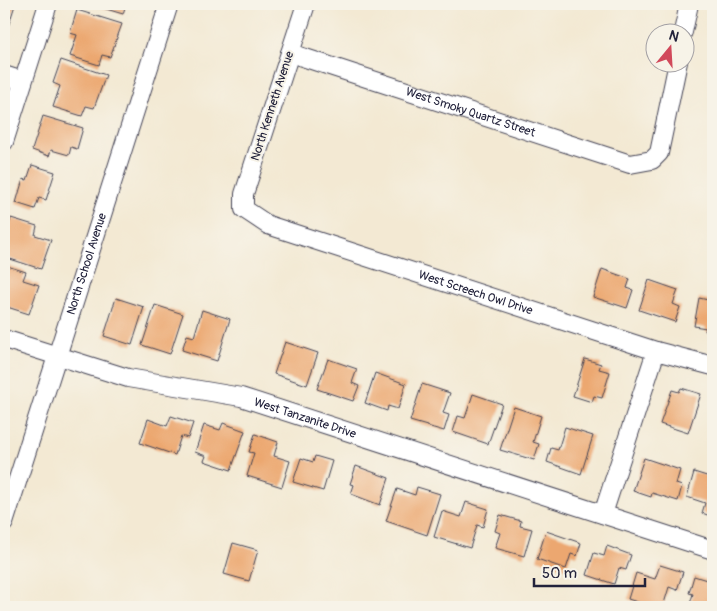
<svg xmlns="http://www.w3.org/2000/svg" width="717" height="611" viewBox="0 0 717 611" font-family="Pangolin,sans-serif">
	<rect width="100%" height="100%" fill="#f7f3e8"/>
	<filter id="ink" filterUnits="userSpaceOnUse"><feTurbulence type="fractalNoise" baseFrequency=".02" numOctaves="2"/><feDisplacementMap in="SourceGraphic" scale="10" xChannelSelector="R" yChannelSelector="G"/><feConvolveMatrix kernelMatrix="1 2 1 2 8 2 1 2 1" color-interpolation-filters="sRGB"/></filter>
	<filter id="wash" filterUnits="userSpaceOnUse"><feTurbulence type="fractalNoise" baseFrequency=".0096" numOctaves="4" result="noise"/><feDisplacementMap in="SourceGraphic" scale="20" xChannelSelector="R" yChannelSelector="G"/><feGaussianBlur stdDeviation="1.12" result="paint"/><feColorMatrix in="noise" values="0 0 0 0 0 0 0 0 0 0 0 0 0 0 0 0 0 1.4 0 .05"/><feComposite in="paint" operator="in"/></filter>
	<g filter="url(#wash)">
		<rect width="100%" height="100%" fill="#f3e9d3"/>
		<g id="blocks">
			<g fill="#eca76f">
				<polygon points="4,4 15,5 7,30 4,29"/>
				<polygon points="96,4 126,4 123,14 96,6"/>
				<polygon points="77,10 122,24 110,57 102,55 99,65 70,56 77,35 70,33"/>
				<polygon points="61,60 106,75 94,108 86,106 82,116 53,107 60,86 53,83"/>
				<polygon points="43,116 83,128 77,149 71,147 69,155 51,150 49,156 32,150"/>
				<polygon points="32,165 55,172 46,200 39,198 35,209 16,203 23,179 27,180"/>
				<polygon points="11,218 37,226 35,235 51,240 41,269 4,257 4,241"/>
				<polygon points="4,265 26,272 23,280 39,285 29,314 4,306"/>
				<polygon points="602,269 630,279 627,288 633,290 627,308 593,297"/>
				<polygon points="649,280 678,290 673,304 680,307 675,322 639,310"/>
				<polygon points="116,298 144,307 132,345 104,336"/>
				<polygon points="699,298 713,301 713,333 705,331 706,328 694,326"/>
				<polygon points="155,305 183,314 170,354 142,345"/>
				<polygon points="202,310 230,319 217,361 182,350 187,335 194,337"/>
				<polygon points="285,342 318,353 307,385 274,374"/>
				<polygon points="328,359 357,369 352,383 359,386 353,401 317,389"/>
				<polygon points="585,359 601,364 599,369 610,372 602,398 594,396 592,402 573,396"/>
				<polygon points="375,373 406,384 398,409 388,406 387,411 365,403"/>
				<polygon points="422,384 450,393 443,413 449,415 444,431 410,421"/>
				<polygon points="681,388 701,394 688,433 660,424 672,390 679,392"/>
				<polygon points="473,394 502,404 488,444 453,432 458,416 465,418"/>
				<polygon points="514,407 541,416 533,442 539,444 534,460 500,450"/>
				<polygon points="171,416 193,423 188,438 181,436 175,455 140,443 148,419 167,426"/>
				<polygon points="223,423 245,431 231,470 204,461 206,456 195,452 204,425 220,430"/>
				<polygon points="565,427 593,436 581,474 547,462 551,448 558,450"/>
				<polygon points="255,434 278,442 274,456 290,461 282,487 247,476 254,453 249,452"/>
				<polygon points="315,456 332,461 323,491 293,482 301,458 313,462"/>
				<polygon points="644,458 680,470 676,484 682,486 678,501 652,493 651,497 633,491"/>
				<polygon points="356,466 389,478 380,505 351,494 354,485 350,484"/>
				<polygon points="694,472 713,478 713,517 702,513 705,503 687,497"/>
				<polygon points="417,487 440,494 427,535 386,521 397,489 415,495"/>
				<polygon points="466,502 488,509 483,527 477,525 470,548 434,537 442,511 461,517"/>
				<polygon points="500,515 521,521 520,526 532,529 524,556 495,548 500,533 495,531"/>
				<polygon points="546,531 581,543 577,556 571,554 566,569 537,559"/>
				<polygon points="233,543 258,550 249,581 224,574"/>
				<polygon points="607,546 631,555 626,570 619,568 614,584 587,575 594,553 604,556"/>
				<polygon points="660,565 683,572 677,590 669,587 663,607 653,607 628,599 636,573 655,579"/>
				<polygon points="694,576 713,582 713,607 689,607 693,594 689,593"/>
			</g>
		</g>
	</g>
	<g filter="url(#ink)">
		<use href="#blocks" fill-opacity="0" stroke="#414052" stroke-width="1"/>
		<g fill="none" stroke-linecap="round" stroke-linejoin="round">
			<defs>
				<g id="minor">
					<path id="s1" d="M306 4 244 194V209L268 225 656 351 713 366"/>
					<polyline points="683,32 689,4"/>
					<path id="s2" d="M290 53 630 164 652 160 659 153 678 62"/>
					<polyline points="4,75 23,81"/>
					<polyline points="4,142 48,4"/>
					<path id="s3" d="M4 339 128 378 241 397 713 550"/>
					<polyline points="603,514 656,351"/>
					<path id="s4" d="M4 523 169 4"/>
				</g>
			</defs>
			<use href="#minor" stroke="#414052" stroke-width="20"/>
			<use href="#minor" stroke="#fff" stroke-width="18"/>
		</g>
	</g>
	<g text-anchor="middle" stroke-width="4" stroke-linejoin="round" paint-order="stroke">
		<g font-size="12" fill="#22223b" stroke="#f7f3e8">
			<text transform="translate(272 106) rotate(-72)" y="4">North Kenneth Avenue</text>
			<text dy="4" stroke="none"><textPath href="#s2" startOffset="190">West Smoky Quartz Street</textPath></text>
			<text dy="4" stroke="none"><textPath href="#s4" startOffset="272">North School Avenue</textPath></text>
			<text dy="4" stroke="none"><textPath href="#s1" startOffset="462">West Screech Owl Drive</textPath></text>
			<text dy="4" stroke="none"><textPath href="#s3" startOffset="312">West Tanzanite Drive</textPath></text>
		</g>
	</g>
	<rect width="717" height="611" fill="none" stroke="#f7f3e8" stroke-width="20"/>
	<g transform="translate(670 48) rotate(18)"><circle r="24" fill="#f7f3e8" stroke="#a29fa3"/>
	<path d="M0-4L9 19L0 12L-9 19Z" fill="#d1495b"/>
	<text y="-8" font-size="14" font-weight="bold" text-anchor="middle" fill="#22223b">N</text>
	</g>
	<path d="M534 578v8h111v-8" fill="none" stroke="#22223b" stroke-width="2.5"/>
	<text x="542" y="578" font-size="15" fill="#22223b" stroke="#f7f3e8" stroke-width="4" paint-order="stroke">50 m</text>
</svg>
